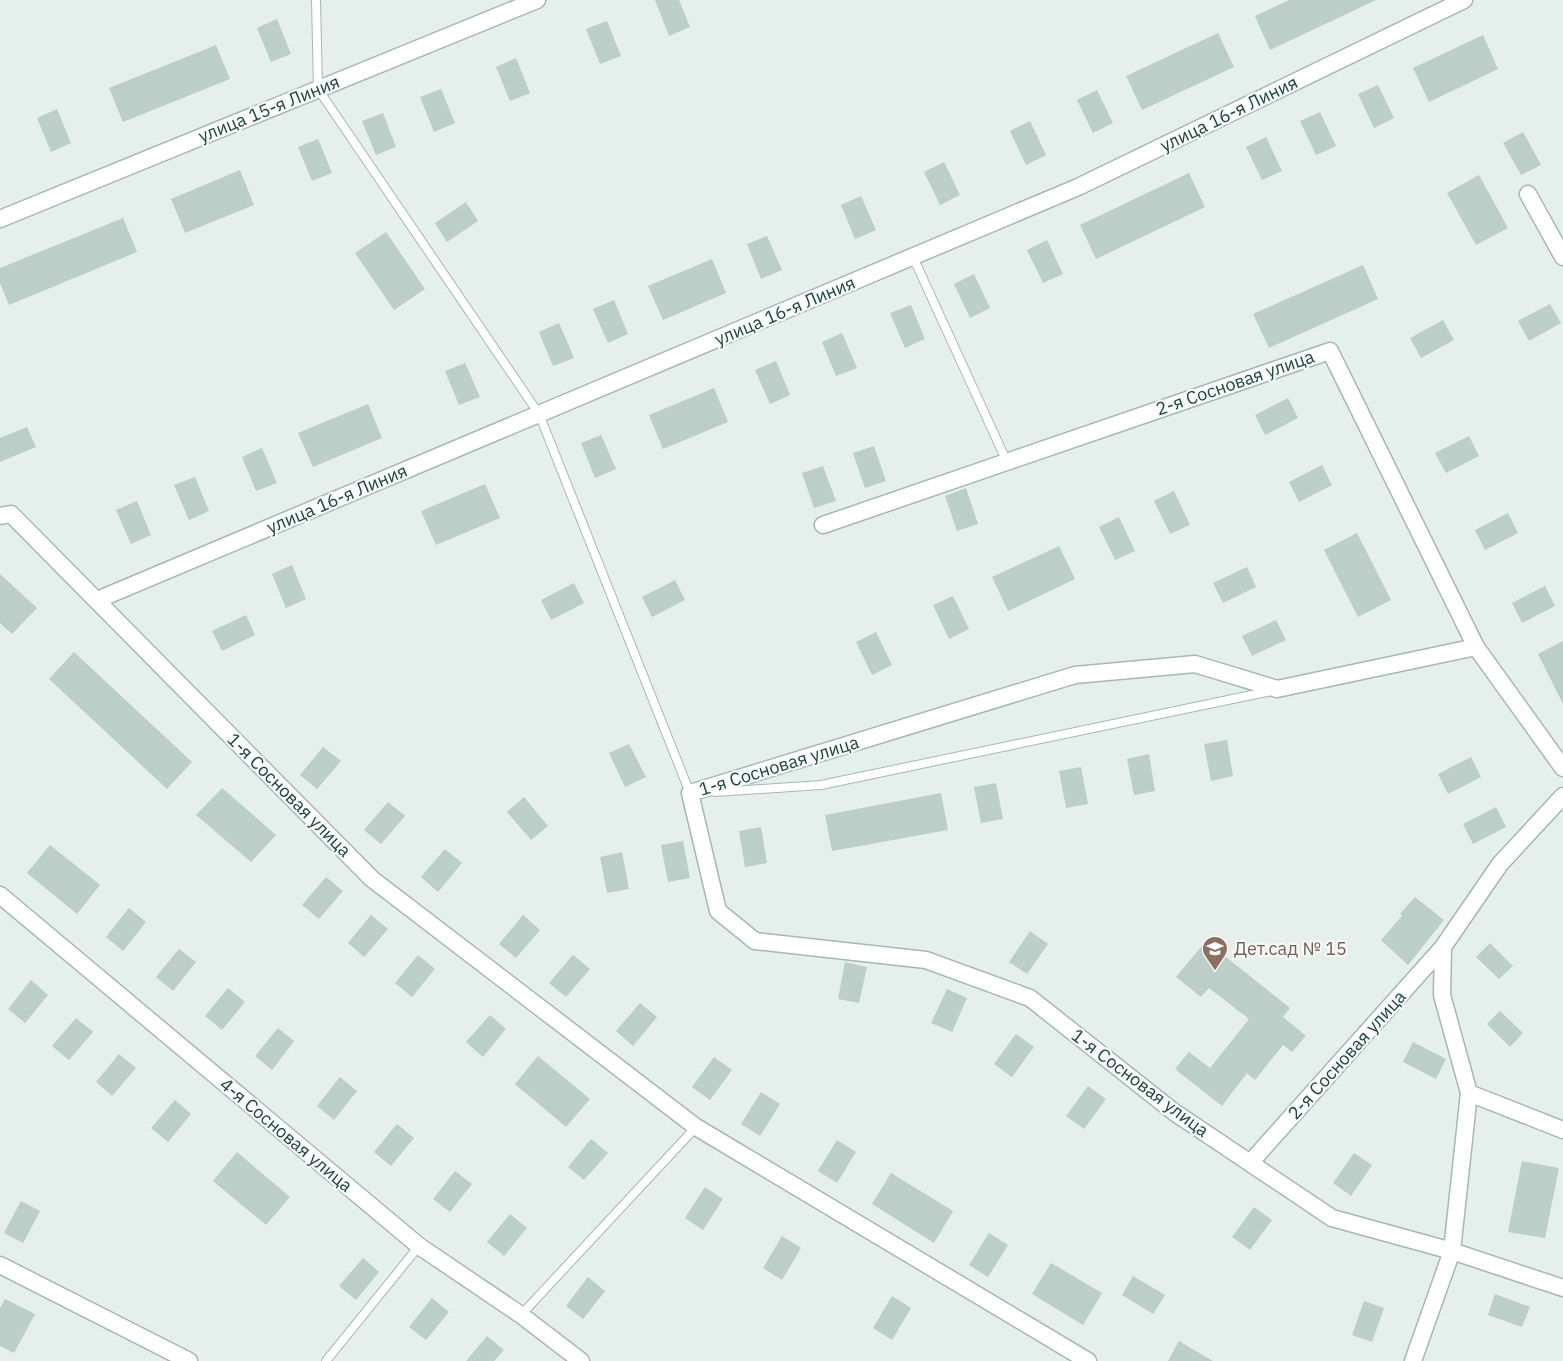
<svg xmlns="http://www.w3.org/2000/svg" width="1563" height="1361" viewBox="0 0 1563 1361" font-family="'IBM Plex Sans',sans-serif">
	<rect width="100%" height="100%" fill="#e5efec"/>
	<g fill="#bccec8">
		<polygon points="655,0 679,0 690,27 669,36"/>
		<polygon points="1289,0 1376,0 1270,50 1255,16"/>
		<polygon points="277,19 291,54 271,62 257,28"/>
		<polygon points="607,21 621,56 600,64 586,29"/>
		<polygon points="1218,33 1234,67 1142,110 1126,76"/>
		<polygon points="1483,35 1498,69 1429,102 1413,68"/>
		<polygon points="216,45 230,79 123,122 109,88"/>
		<polygon points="516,58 530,93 510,101 496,67"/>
		<polygon points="1378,85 1394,118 1374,128 1358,94"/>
		<polygon points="441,89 455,123 434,132 420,97"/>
		<polygon points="1097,90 1113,123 1093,133 1077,100"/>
		<polygon points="57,109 71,143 51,152 37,118"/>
		<polygon points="1320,112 1336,146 1316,155 1300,121"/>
		<polygon points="383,113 396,147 376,155 362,121"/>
		<polygon points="1030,121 1046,155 1026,165 1010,131"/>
		<polygon points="1523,132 1541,165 1521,175 1503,143"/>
		<polygon points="1266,137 1282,171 1262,180 1246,147"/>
		<polygon points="318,139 332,173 312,181 298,147"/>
		<polygon points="944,162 960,195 940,205 924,172"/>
		<polygon points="240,170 254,205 185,233 171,199"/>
		<polygon points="1189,173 1205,207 1096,259 1080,225"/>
		<polygon points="1479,175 1508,228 1476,245 1447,193"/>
		<polygon points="861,196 876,230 855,239 841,205"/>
		<polygon points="466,202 478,221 447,242 435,223"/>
		<polygon points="123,218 137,252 9,305 0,283 0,268"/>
		<polygon points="386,232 425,289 394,310 355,253"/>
		<polygon points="767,236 782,270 761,279 747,244"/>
		<polygon points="1047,240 1063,274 1043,283 1027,250"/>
		<polygon points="712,259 726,293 663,320 648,286"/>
		<polygon points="1363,265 1378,299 1269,348 1253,314"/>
		<polygon points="974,274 990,308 970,318 954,284"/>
		<polygon points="614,300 628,334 608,343 593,309"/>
		<polygon points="1550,304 1561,323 1529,341 1518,321"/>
		<polygon points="911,305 925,339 905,348 890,313"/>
		<polygon points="1443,320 1454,340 1421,358 1410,338"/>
		<polygon points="559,323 574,358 553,366 539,332"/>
		<polygon points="842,333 857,368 836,376 822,342"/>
		<polygon points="776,361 790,395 770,404 755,370"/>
		<polygon points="465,363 480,397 459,405 445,371"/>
		<polygon points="714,388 728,422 663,449 649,415"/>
		<polygon points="1288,398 1298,418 1265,435 1255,415"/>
		<polygon points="368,404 382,438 313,467 298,433"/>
		<polygon points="27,427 36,447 0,462 0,438"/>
		<polygon points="601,435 616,469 595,478 581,443"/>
		<polygon points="1469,436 1479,456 1446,473 1435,453"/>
		<polygon points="874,446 886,481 865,488 853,453"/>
		<polygon points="262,448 277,483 256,491 242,457"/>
		<polygon points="1322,465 1332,485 1299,502 1289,482"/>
		<polygon points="823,466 836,501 814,508 802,473"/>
		<polygon points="195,477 209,511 189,520 174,485"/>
		<polygon points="485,484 500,518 436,545 421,511"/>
		<polygon points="966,488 978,524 957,531 945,496"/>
		<polygon points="1174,491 1190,525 1170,534 1154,501"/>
		<polygon points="137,501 151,535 131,544 116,510"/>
		<polygon points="1508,513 1518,533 1485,550 1475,530"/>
		<polygon points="1119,517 1135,551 1115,560 1099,527"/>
		<polygon points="1357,533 1391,600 1358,617 1324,550"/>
		<polygon points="1059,546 1075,579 1008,611 992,577"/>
		<polygon points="292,565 306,599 286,608 272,574"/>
		<polygon points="1247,567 1256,587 1223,603 1213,583"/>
		<polygon points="0,574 37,608 12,634 0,623"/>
		<polygon points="675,580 685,600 652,617 642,597"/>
		<polygon points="574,583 584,603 551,620 541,600"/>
		<polygon points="1545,586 1555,606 1522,623 1512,603"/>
		<polygon points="953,596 969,629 949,639 933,605"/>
		<polygon points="246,615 255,635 222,651 212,631"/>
		<polygon points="1276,620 1286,640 1252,656 1242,636"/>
		<polygon points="876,632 892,665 872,675 856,642"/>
		<polygon points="1563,641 1563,704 1538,654"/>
		<polygon points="74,652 192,762 167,789 49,679"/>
		<polygon points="1227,740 1233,776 1211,781 1204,744"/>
		<polygon points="629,744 646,777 625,787 609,753"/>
		<polygon points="323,747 341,761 317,789 300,775"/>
		<polygon points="1149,754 1155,791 1134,795 1127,759"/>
		<polygon points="1471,757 1481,777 1448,794 1438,774"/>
		<polygon points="1081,767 1088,804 1066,808 1059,771"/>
		<polygon points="996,783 1003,819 981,823 974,787"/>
		<polygon points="222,788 276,835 251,862 196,815"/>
		<polygon points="941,793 948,830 832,851 825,815"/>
		<polygon points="524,797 548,826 531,840 507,812"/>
		<polygon points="388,802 405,816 381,844 364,830"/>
		<polygon points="1496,807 1506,827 1473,844 1463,824"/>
		<polygon points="761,827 767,863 745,867 739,831"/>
		<polygon points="683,841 690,878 668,882 661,845"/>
		<polygon points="50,845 100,885 77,914 27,873"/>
		<polygon points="445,849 462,863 438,892 421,877"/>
		<polygon points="622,852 629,889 607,893 600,857"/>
		<polygon points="326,877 343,891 319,919 302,905"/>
		<polygon points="1415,897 1444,920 1408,965 1381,940 1402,916 1400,914"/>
		<polygon points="129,908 146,922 123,951 106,937"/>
		<polygon points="371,915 388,929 364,957 348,943"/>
		<polygon points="523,915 540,930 516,958 499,944"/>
		<polygon points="1030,931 1048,944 1027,974 1009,962"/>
		<polygon points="1206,941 1290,1008 1283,1017 1306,1036 1292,1052 1283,1045 1255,1080 1247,1073 1222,1106 1175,1069 1189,1052 1210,1068 1249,1019 1209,988 1201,997 1176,977"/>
		<polygon points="1490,943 1513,966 1499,979 1476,957"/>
		<polygon points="179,949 196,962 173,991 156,977"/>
		<polygon points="418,955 435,969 412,997 395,983"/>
		<polygon points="573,955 590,969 566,997 549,983"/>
		<polygon points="845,962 867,967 859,1003 838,999"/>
		<polygon points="31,980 48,995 25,1023 8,1009"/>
		<polygon points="228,988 245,1002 222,1030 205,1016"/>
		<polygon points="947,989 967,998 952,1032 931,1023"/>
		<polygon points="640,1003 657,1017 633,1046 616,1031"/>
		<polygon points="1500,1011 1523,1033 1510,1047 1487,1024"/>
		<polygon points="490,1015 506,1029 483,1057 466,1042"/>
		<polygon points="76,1018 93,1032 69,1060 52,1046"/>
		<polygon points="278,1028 294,1041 272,1070 255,1056"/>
		<polygon points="1016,1034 1034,1047 1012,1077 994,1064"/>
		<polygon points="1413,1042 1446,1059 1436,1079 1403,1062"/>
		<polygon points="119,1054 136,1068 112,1096 96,1082"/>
		<polygon points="538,1056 590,1099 566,1127 515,1084"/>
		<polygon points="714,1057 732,1070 710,1100 692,1087"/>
		<polygon points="340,1077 357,1091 334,1120 317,1106"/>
		<polygon points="1088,1086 1106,1099 1084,1129 1066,1116"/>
		<polygon points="761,1092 780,1104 760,1136 741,1124"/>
		<polygon points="175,1100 191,1114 168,1142 151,1128"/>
		<polygon points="397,1124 414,1138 391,1166 374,1152"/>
		<polygon points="591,1139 608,1153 584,1180 568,1167"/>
		<polygon points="837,1140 856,1152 837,1183 818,1171"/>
		<polygon points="237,1152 290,1197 266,1225 213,1181"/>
		<polygon points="1354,1153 1372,1165 1351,1196 1333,1183"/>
		<polygon points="1522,1161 1559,1168 1545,1238 1508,1232"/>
		<polygon points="455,1171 472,1184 450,1212 433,1199"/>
		<polygon points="891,1173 953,1211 934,1243 872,1204"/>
		<polygon points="705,1187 723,1199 703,1230 685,1218"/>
		<polygon points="21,1201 40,1211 23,1243 4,1233"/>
		<polygon points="1254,1207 1272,1220 1250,1250 1232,1237"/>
		<polygon points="510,1214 527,1228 504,1256 487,1242"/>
		<polygon points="989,1233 1008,1245 988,1277 969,1265"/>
		<polygon points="782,1236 801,1248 782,1280 763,1268"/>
		<polygon points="363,1258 379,1272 356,1300 339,1286"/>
		<polygon points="1051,1263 1102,1293 1083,1325 1032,1294"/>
		<polygon points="1133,1276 1165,1295 1153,1314 1122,1295"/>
		<polygon points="588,1277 605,1291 583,1319 566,1306"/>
		<polygon points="1495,1294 1530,1307 1522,1327 1488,1315"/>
		<polygon points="892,1296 911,1308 892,1340 873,1328"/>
		<polygon points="432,1298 449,1312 426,1340 409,1327"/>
		<polygon points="5,1299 35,1314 14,1353 0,1346 0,1308"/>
		<polygon points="1364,1301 1384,1308 1372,1342 1352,1335"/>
		<polygon points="487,1336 504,1350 494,1361 466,1361"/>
		<polygon points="1179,1341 1213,1361 1168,1361"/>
	</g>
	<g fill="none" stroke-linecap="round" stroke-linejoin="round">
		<defs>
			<g id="lane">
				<polyline points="316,0 318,89 539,414 690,793 693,793"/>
				<polyline points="913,257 1007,462"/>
				<polyline points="715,792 821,785 1271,691"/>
				<polyline points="521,1315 696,1127"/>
				<polyline points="326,1361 419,1246"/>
			</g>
			<g id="street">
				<polyline points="1528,194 1563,257"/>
				<polyline points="0,219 537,0"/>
				<polyline points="0,516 11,514 372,879 696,1127 1088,1361"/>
				<polyline points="823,525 1330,351 1476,647 1563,768"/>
				<polyline points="97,600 1078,187 1464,0"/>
				<polyline points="1476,647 1277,689 1195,664 1075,675 690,793 718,911 755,941 926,960 1030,998 1174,1112 1332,1218 1452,1251 1563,1288"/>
				<polyline points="1563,796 1500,864 1443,947 1442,995 1469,1093 1563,1130"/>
				<polyline points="0,895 419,1246 521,1315 581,1361"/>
				<polyline points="1250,1163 1443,947"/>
				<polyline points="0,1265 189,1361"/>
				<polyline points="1413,1361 1452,1251 1469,1093"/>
			</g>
		</defs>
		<use href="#lane" stroke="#a6b8b4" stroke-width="10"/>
		<use href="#street" stroke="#a6b8b4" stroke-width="19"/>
		<use href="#lane" stroke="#fff" stroke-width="8"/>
		<use href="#street" stroke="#fff" stroke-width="16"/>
	</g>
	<defs>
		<symbol id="school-pin" viewBox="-11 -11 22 30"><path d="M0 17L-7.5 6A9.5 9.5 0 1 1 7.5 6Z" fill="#8d6e63" stroke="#f6fbf9"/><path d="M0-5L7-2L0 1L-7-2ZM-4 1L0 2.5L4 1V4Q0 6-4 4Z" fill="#fff"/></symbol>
	</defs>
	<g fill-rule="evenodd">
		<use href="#school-pin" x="1200" y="934" width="30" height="40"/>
	</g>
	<g text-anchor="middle" stroke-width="4.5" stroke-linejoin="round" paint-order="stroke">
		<g font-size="18" fill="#21443e" stroke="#f6fbf9">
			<text transform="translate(269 109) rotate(-22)" y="6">улица 15-я Линия</text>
			<text transform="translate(1229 114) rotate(-26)" y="6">улица 16-я Линия</text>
			<text transform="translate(785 311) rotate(-23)" y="6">улица 16-я Линия</text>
			<text transform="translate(1235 383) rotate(-19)" y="6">2-я Сосновая улица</text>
			<text transform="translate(337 499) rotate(-23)" y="6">улица 16-я Линия</text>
			<text transform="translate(779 766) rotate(-17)" y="6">1-я Сосновая улица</text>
			<text transform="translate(289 795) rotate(45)" y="6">1-я Сосновая улица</text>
			<text transform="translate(1347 1055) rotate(-48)" y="6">2-я Сосновая улица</text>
			<text transform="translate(1140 1083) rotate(37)" y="6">1-я Сосновая улица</text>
			<text transform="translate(286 1135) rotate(40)" y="6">4-я Сосновая улица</text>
		</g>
		<g font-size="18" fill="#785e54" stroke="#f6fbf9" text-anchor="start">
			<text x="1234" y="955">Дет.сад № 15</text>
		</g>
	</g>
</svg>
